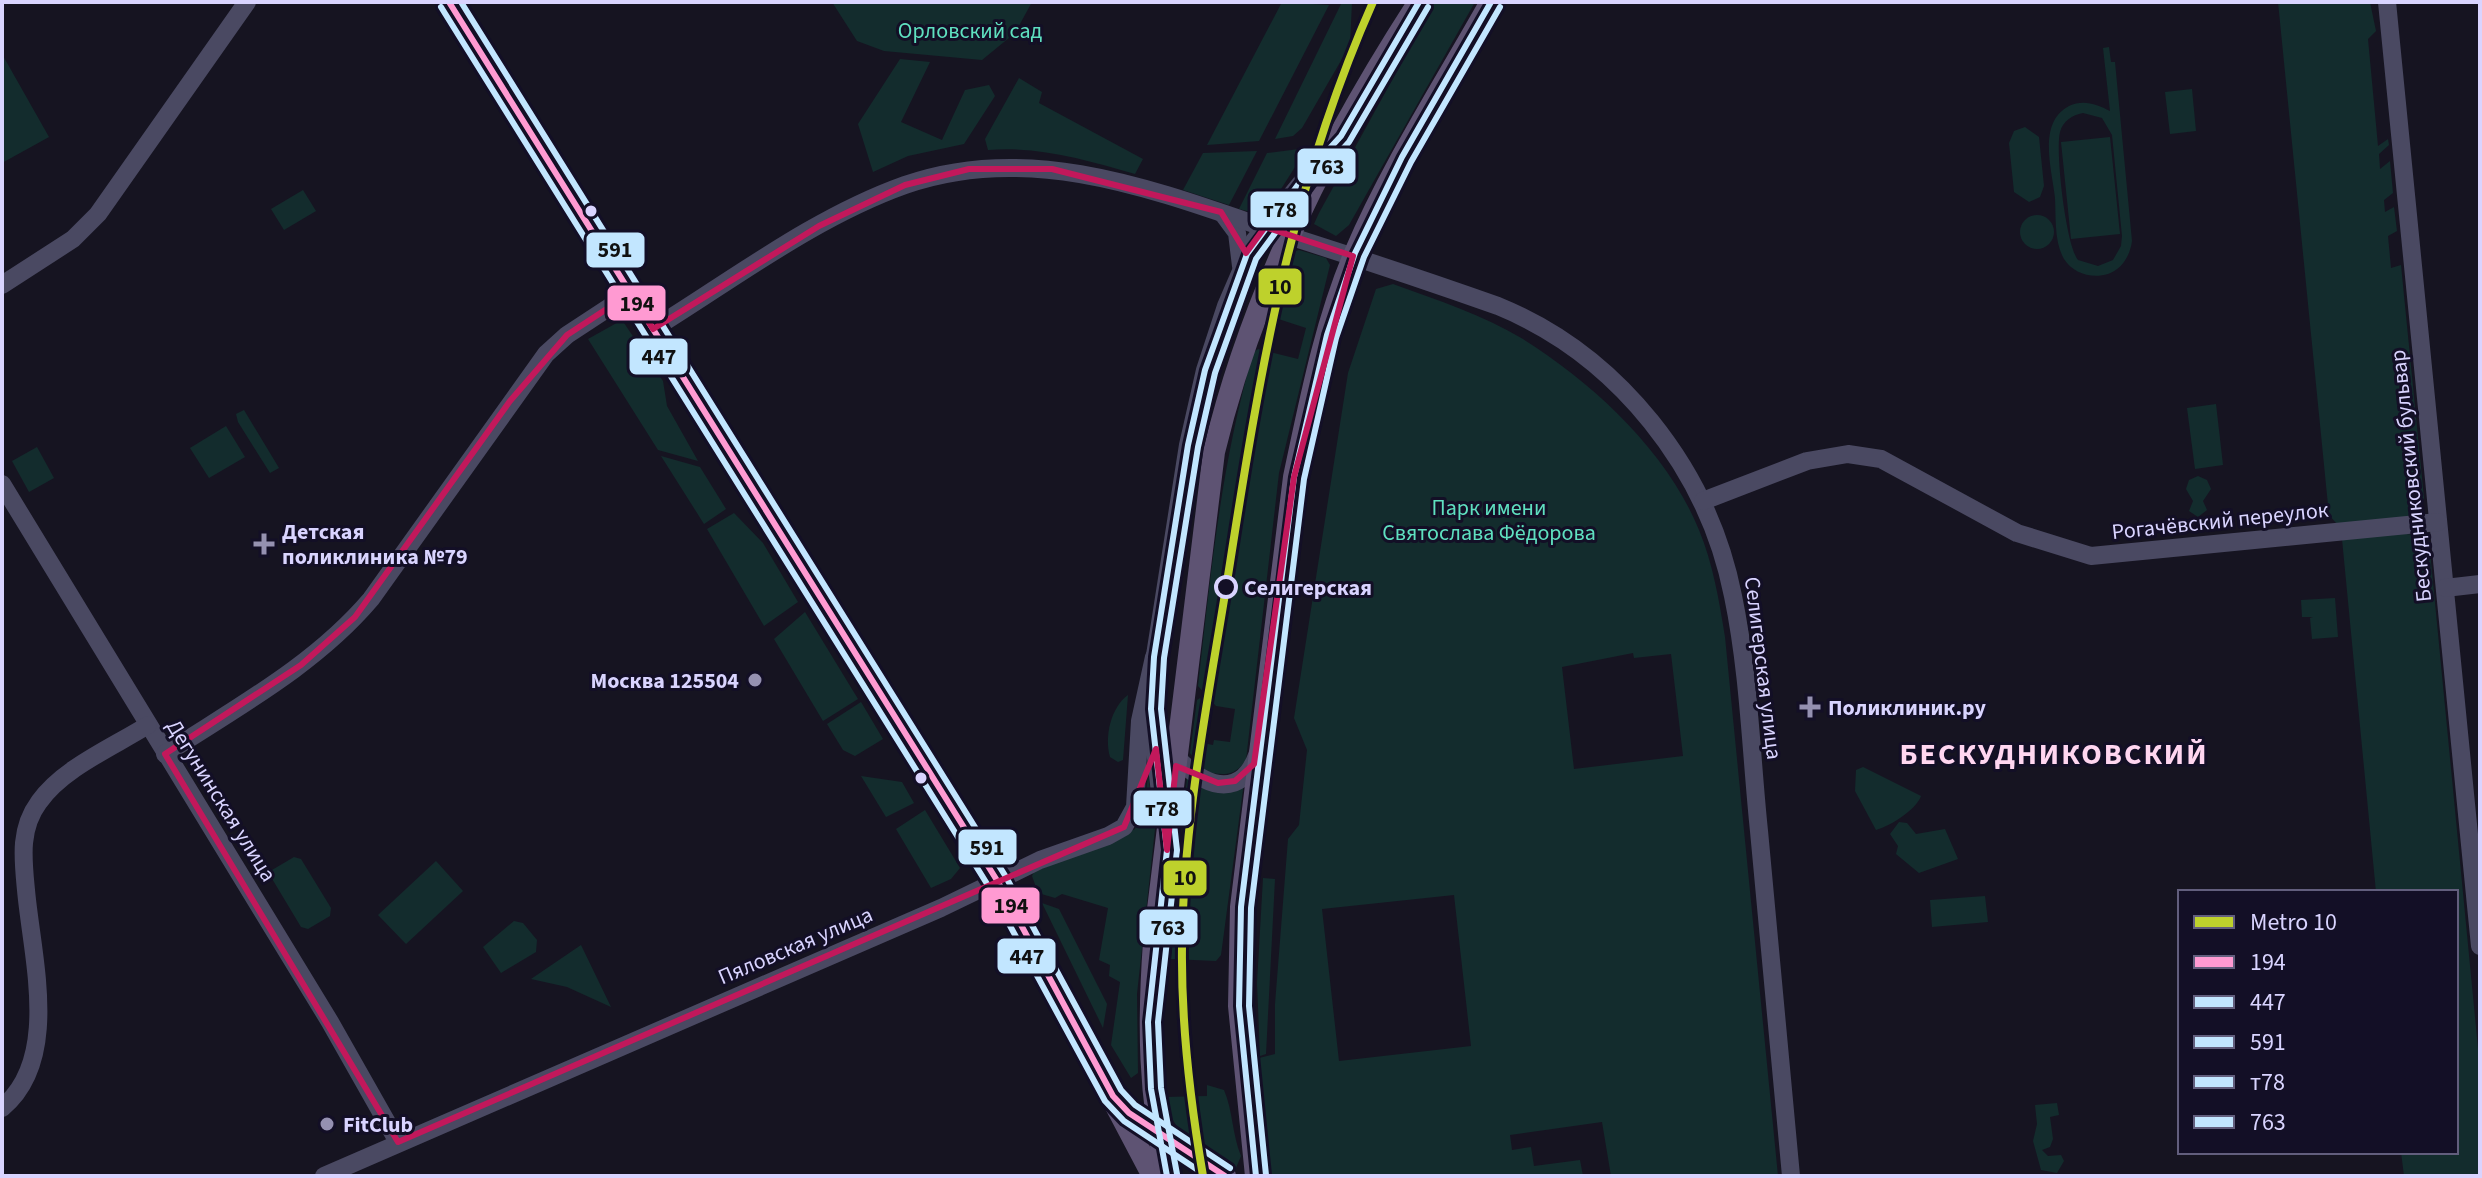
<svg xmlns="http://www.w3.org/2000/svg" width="2482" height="1178" viewBox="0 0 2482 1178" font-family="'Source Sans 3',sans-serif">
	<rect width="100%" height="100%" fill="#161421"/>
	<g fill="#132c2d" fill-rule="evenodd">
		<polygon points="832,2 1032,2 1015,33 982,60 884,51 857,41"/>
		<polygon points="1282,2 1329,5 1259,141 1207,145"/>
		<polygon points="1342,2 1352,2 1350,45 1302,128 1293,136 1275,139"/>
		<polygon points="1435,2 1475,2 1349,225 1336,236 1314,224 1319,213"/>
		<polygon points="2278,2 2370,2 2376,31 2368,39 2378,146 2388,139 2389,145 2379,154 2380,169 2390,161 2393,193 2384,200 2385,212 2394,207 2397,231 2388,236 2391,268 2401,265 2424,498 2418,511 2408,517 2337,524 2329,515"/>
		<path d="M2109 47 2111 62H2115L2132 241C2130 256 2122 269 2108 274 2091 279 2073 273 2064 259 2054 242 2056 216 2055 198 2052 169 2037 123 2069 106 2083 99 2097 104 2110 111L2103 48ZM2083 113 2102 118 2112 135 2122 236 2121 246 2113 260 2098 266 2078 260C2066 246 2055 151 2060 132 2063 121 2072 115 2083 113Z"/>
		<polygon points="2,54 49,137 2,163"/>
		<polygon points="900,59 930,62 901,122 942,140 965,90 989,85 995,96 964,144 908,156 873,172 858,124"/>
		<path d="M1019 78 1042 92 1039 103 1143 159 1135 174C1086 160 1039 146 988 150L985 139Z"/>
		<polygon points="2192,89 2196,131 2170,134 2165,92"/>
		<polygon points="2025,127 2039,137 2044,186 2040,197 2029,202 2014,192 2009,143 2014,131"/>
		<polygon points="2110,137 2120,234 2071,239 2061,142"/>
		<polygon points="1307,148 1269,208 1258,214 1239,209 1267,153"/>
		<polygon points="1257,151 1229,205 1183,190 1203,153"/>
		<polygon points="303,190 316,211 284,230 271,209"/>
		<circle cx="2037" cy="232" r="17"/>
		<path d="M1299 250 1326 258 1330 265 1279 473 1246 760C1234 778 1221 775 1202 771L1190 753 1197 700 1200 698 1212 712 1209 729 1199 727 1197 742 1213 745 1214 740 1230 742 1235 709 1216 706 1198 686C1211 571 1221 465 1253 353L1258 349 1298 359 1306 328 1266 315 1295 251Z"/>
		<path d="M1393 284C1437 300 1483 315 1523 339 1593 383 1667 451 1699 530 1713 564 1719 600 1725 637L1778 1176H1611L1602 1122 1510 1135 1512 1150 1531 1147 1534 1166 1580 1160 1583 1176H1272L1264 1143 1259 1058 1275 1054V1004L1288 839 1299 825 1307 750 1294 718 1348 373 1376 289ZM1633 653 1634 658 1671 654 1683 756 1574 769 1562 667ZM1454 895 1471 1046 1339 1061 1322 909Z"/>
		<polygon points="622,320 663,381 667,406 698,461 658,450 588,339"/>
		<polygon points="2216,404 2223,465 2195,469 2187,408"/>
		<polygon points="244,410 279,468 270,473 238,422 236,414"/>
		<polygon points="226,426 245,457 209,478 190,448"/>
		<polygon points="37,447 54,478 29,492 12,461"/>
		<polygon points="661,456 700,467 726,509 704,524"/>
		<polygon points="2198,476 2207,480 2211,489 2203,501 2207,510 2198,517 2189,511 2193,501 2186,489 2189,480"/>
		<polygon points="734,513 763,543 798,602 764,626 707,529"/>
		<path d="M2398 534C2414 534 2425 534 2430 551L2480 1069V1176H2404L2401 1152H2456V892H2376L2342 539Z"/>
		<polygon points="2335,598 2338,637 2312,639 2310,618 2313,617 2302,617 2301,600"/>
		<polygon points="805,612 858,699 823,721 774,639"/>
		<path d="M1128 695 1123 760 1118 762 1110 757C1104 737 1111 707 1128 695Z"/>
		<polygon points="861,702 883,739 855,756 843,750 827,724"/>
		<path d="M1863 767 1921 796C1916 810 1890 826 1876 830L1855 791 1856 770Z"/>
		<polygon points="1148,773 1155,829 1137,994 1138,1073 1131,1078 1111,1045 1120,982 1109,976 1110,965 1099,960 1108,908 1062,894 1055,898 1038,893 1032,876 1034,872 1135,829 1145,804"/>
		<polygon points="861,776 902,782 914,803 886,817"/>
		<polygon points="1187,777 1244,782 1221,955 1216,961 1171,959"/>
		<polygon points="925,810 960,868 951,879 931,888 896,829"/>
		<polygon points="1899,822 1907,823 1916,834 1945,829 1958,859 1919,873 1896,854 1898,846 1890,834"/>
		<polygon points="294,857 301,859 331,908 330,916 308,929 301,927 271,877 272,870"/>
		<polygon points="436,861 463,891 406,944 378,915"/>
		<polygon points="1263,878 1275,879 1266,1054 1260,1056 1257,983"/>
		<polygon points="1985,896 1988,922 1932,927 1930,900"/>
		<polygon points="1042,903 1059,909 1107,1004 1103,1028"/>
		<polygon points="514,921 523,923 537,940 536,952 501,973 483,947"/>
		<polygon points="581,945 611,1007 567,987 531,979"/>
		<path d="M1207 1085 1224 1090C1233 1111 1232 1134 1241 1156L1236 1168 1228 1167C1200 1148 1171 1134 1165 1097L1207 1096Z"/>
		<polygon points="2057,1103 2059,1115 2050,1117 2053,1139 2050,1147 2042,1150 2048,1156 2061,1155 2064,1161 2057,1173 2041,1170 2033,1141 2037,1124 2035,1105"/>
	</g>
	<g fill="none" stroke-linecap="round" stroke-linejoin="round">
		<g stroke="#4a4962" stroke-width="18">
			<polyline points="2387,2 2480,946"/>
			<polyline points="1223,214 1237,233 1241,266"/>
			<polyline points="2,285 73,239 98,214 247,2"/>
			<path d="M653 329C734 279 815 217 905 185 1036 139 1167 195 1292 237 1361 259 1430 282 1498 306 1618 355 1708 469 1733 596 1749 673 1751 754 1759 831 1769 946 1780 1061 1791 1176"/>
			<polyline points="2,484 330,1022 398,1142"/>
			<polyline points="1703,501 1807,461 1848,454 1881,459 2017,533 2091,556 2438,522"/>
			<polyline points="2445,588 2480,584"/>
			<polyline points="1153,668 1188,445 1205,370 1226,306 1254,241 1323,156"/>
			<polyline points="1151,714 1163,819"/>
			<path d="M1156 723C1170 765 1235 820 1258 753"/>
			<path d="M165 754C237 707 315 665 371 599L546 354 567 335 631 293"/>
			<path d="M2 1108C61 1059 32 958 26 890 23 859 19 829 39 802 63 768 113 747 148 725"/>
			<polyline points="324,1176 941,908 1040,860 1108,836 1124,827 1135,807 1140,721 1154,657"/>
		</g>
		<g stroke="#5e5373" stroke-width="22">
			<polyline points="449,2 998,882 1153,1176"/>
			<polyline points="1150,1128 1225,1176"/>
			<path d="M1167 1176C1149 1094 1148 1025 1154 942L1214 452C1252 293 1330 139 1419 2"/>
			<path d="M1256 1176 1239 1006 1241 907 1294 477C1310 402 1325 323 1355 253 1392 166 1445 84 1491 2"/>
		</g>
		<defs>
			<polyline id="bus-1" points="449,2 998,882 1113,1096 1129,1113 1225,1176"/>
			<polyline id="bus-2" points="441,7 989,887 1105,1101 1124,1121 1207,1176"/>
			<polyline id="bus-3" points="461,2 1006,877 1121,1090 1135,1105 1230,1168"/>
			<g id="bus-4">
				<polyline points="1167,1176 1151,1089 1148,1022 1167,850 1151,709 1154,657 1188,445 1205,370 1247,254 1306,174 1341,136 1419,2"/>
				<polyline points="1256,1176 1239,1006 1241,907 1294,477 1327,335 1355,253 1402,157 1491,2"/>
			</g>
			<g id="bus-5">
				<polyline points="1177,1174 1161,1088 1158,1022 1177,850 1161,709 1164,658 1198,447 1215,373 1256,259 1314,180 1349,142 1428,7"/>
				<polyline points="1266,1175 1249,1006 1251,908 1304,479 1336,338 1364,257 1411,162 1500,7"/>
			</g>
		</defs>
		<use href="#bus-1" stroke="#130f26" stroke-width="12"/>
		<use href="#bus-2" stroke="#130f26" stroke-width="12"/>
		<use href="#bus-3" stroke="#130f26" stroke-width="12"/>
		<use href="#bus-4" stroke="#130f26" stroke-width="12"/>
		<use href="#bus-5" stroke="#130f26" stroke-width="12"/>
		<use href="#bus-1" stroke="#ff9ad2" stroke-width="6"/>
		<use href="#bus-2" stroke="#c2e6ff" stroke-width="6"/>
		<use href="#bus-3" stroke="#c2e6ff" stroke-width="6"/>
		<use href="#bus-4" stroke="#c2e6ff" stroke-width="6"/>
		<use href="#bus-5" stroke="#c2e6ff" stroke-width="6"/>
		<defs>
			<path id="metro-1" d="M1203 1176C1190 1100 1181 1024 1182 947 1183 819 1210 690 1230 563 1261 365 1291 187 1373 2"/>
		</defs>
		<use href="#metro-1" stroke="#130f26" stroke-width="14"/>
		<use href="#metro-1" stroke="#bed12c" stroke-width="8"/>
	</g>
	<path fill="none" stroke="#c2185b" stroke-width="6" stroke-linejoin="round" d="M969 169H1052L1221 212 1246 253 1265 227 1353 256 1294 477 1254 764 1235 781 1218 783 1176 766 1167 850 1156 749 1124 827 398 1142 165 754 301 665 355 617 510 401 567 335 631 293 653 329 819 226 905 185Z"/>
	<g fill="#d9d4ff" stroke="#130f26" stroke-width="3">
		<circle cx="591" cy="211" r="7"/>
		<circle cx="921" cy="778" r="7"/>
	</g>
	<g fill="#9591b1" stroke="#130f26" stroke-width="3">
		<path d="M260 532h8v8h8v8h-8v8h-8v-8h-8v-8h8z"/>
		<circle cx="755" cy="680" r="8"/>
		<path d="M1806 695h8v8h8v8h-8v8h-8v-8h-8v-8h8z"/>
		<circle cx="327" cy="1124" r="8"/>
	</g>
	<circle fill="#130f26" stroke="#d9d4ff" stroke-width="4" cx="1226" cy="587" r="10"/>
	<g text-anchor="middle" stroke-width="6" stroke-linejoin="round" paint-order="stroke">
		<g font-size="22" fill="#5fe0c0" stroke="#130f26">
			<text x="970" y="38">Орловский сад</text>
			<text x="1489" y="515">Парк имени<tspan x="1489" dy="25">Святослава Фёдорова</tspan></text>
		</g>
		<g font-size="22" fill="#d9d4ff" stroke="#130f26">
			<text transform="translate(2410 476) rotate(-96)" y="8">Бескудниковский бульвар</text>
			<text transform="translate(2220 520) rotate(-6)" y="8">Рогачёвский переулок</text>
			<text transform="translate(1764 668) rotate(83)" y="8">Селигерская улица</text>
			<text transform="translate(222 800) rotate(58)" y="8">Дегунинская улица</text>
			<text transform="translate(795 945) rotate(-23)" y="8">Пяловская улица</text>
		</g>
		<g font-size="22" font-weight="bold" fill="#d9d4ff" stroke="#130f26" text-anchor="start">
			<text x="282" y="539">Детская<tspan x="282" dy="25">поликлиника №79</tspan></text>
			<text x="739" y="688" text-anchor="end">Москва 125504</text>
			<text x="1828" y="715">Поликлиник.ру</text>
			<text x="343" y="1132">FitClub</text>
		</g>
		<g font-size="22" font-weight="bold" fill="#d9d4ff" stroke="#130f26" text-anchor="start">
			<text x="1244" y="595">Селигерская</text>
		</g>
		<g font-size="30" font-weight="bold" letter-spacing="2" fill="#ffd6f0" stroke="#130f26">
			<text x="2054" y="764">БЕСКУДНИКОВСКИЙ</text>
		</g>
	</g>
	<g stroke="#130f26" stroke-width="3">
		<rect x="1296" y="147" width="61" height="38" rx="8" fill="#c2e6ff"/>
		<rect x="1249" y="190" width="61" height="39" rx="8" fill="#c2e6ff"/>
		<rect x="585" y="231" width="61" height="38" rx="8" fill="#c2e6ff"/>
		<rect x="1257" y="267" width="46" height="39" rx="8" fill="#bed12c"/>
		<rect x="606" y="284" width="61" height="38" rx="8" fill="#ff9ad2"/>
		<rect x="628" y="337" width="61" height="39" rx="8" fill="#c2e6ff"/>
		<rect x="1132" y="789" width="61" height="38" rx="8" fill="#c2e6ff"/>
		<rect x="957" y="828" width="61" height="38" rx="8" fill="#c2e6ff"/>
		<rect x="1162" y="859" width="46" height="38" rx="8" fill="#bed12c"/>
		<rect x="980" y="886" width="61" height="39" rx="8" fill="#ff9ad2"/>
		<rect x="1138" y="908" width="61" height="38" rx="8" fill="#c2e6ff"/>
		<rect x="996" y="937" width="61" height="38" rx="8" fill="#c2e6ff"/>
	</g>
	<g font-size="22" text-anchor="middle" font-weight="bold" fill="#111">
		<text x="1327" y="174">763</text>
		<text x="1280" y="217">т78</text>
		<text x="615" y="257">591</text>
		<text x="1280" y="294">10</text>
		<text x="637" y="311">194</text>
		<text x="659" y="364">447</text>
		<text x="1162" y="816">т78</text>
		<text x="987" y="855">591</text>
		<text x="1185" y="885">10</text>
		<text x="1011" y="913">194</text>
		<text x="1168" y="935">763</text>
		<text x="1027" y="964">447</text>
	</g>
	<rect width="2482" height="1178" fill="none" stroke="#d9d4ff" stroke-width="8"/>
	<rect x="2178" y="890" width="280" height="264" fill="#130f26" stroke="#625e7d" stroke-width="2"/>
	<rect x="2194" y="916" width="40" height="12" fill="#bed12c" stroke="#625e7d" stroke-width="2"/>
	<text x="2250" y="930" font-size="24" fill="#d9d4ff">Metro 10</text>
	<rect x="2194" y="956" width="40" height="12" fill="#ff9ad2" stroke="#625e7d" stroke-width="2"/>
	<text x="2250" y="970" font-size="24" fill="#d9d4ff">194</text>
	<rect x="2194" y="996" width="40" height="12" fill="#c2e6ff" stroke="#625e7d" stroke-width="2"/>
	<text x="2250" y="1010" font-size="24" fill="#d9d4ff">447</text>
	<rect x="2194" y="1036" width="40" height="12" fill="#c2e6ff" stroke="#625e7d" stroke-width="2"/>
	<text x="2250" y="1050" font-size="24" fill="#d9d4ff">591</text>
	<rect x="2194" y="1076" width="40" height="12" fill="#c2e6ff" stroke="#625e7d" stroke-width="2"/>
	<text x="2250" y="1090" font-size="24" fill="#d9d4ff">т78</text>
	<rect x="2194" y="1116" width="40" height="12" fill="#c2e6ff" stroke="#625e7d" stroke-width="2"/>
	<text x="2250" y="1130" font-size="24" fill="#d9d4ff">763</text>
</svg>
